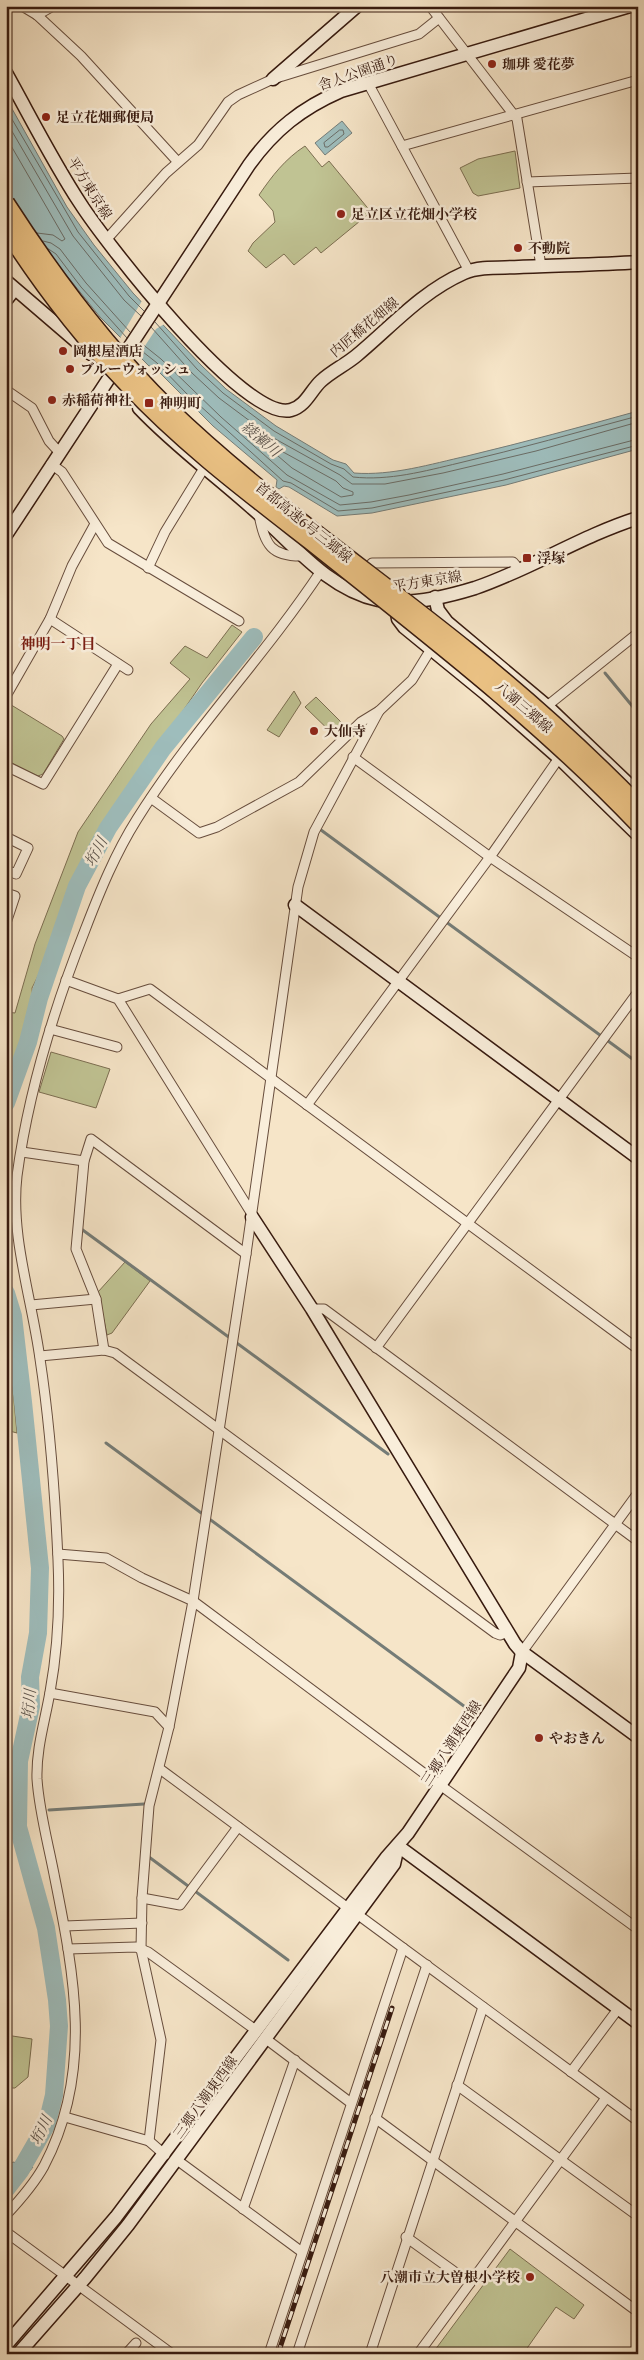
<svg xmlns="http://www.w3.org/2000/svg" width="644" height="2360" viewBox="0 0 644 2360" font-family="Vollkorn,'Noto Serif JP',serif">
	<rect width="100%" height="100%" fill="#f6e5c8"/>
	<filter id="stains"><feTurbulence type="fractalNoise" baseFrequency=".004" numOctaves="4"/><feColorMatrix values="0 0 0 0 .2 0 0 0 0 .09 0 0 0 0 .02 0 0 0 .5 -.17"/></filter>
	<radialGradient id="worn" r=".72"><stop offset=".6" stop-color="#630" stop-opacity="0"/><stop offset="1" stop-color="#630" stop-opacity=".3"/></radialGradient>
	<g fill="#c0c393" stroke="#7c6e51">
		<path d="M305 146 322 167 329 161 371 212 321 253 316 247 294 265 284 254 266 268 248 251 253 243 275 222 273 211 259 195C272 176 285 159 305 146Z"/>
		<polygon points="515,151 520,188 478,196 473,193 460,168 478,159"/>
		<polygon points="232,625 242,632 202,683 116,809 83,866 41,970 32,988 33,1007 6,1089 6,1012 15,1013 35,944 78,832 151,724 190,679 170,663 185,646 207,658"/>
		<polygon points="294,691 301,703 279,737 267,730"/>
		<polygon points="316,697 349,730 339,740 305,707"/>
		<polygon points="8,703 62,736 64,739 43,774 38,776 6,760"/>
		<polygon points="51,1052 110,1069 96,1108 39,1092"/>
		<polygon points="125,1262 150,1281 112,1333 107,1335 98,1292"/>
		<polygon points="6,1327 7,1327 17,1433 6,1430"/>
		<polygon points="6,2035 32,2039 28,2077 15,2088 6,2088"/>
		<polygon points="510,2249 584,2305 574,2319 556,2307 523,2354 432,2354"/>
	</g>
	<g fill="#9ebdbc" stroke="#757c77">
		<path d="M6 98 67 207 94 245 133 293 201 365 226 389 276 426 333 460 346 464 354 473C392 476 431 464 467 456 525 442 581 427 638 411V449L506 485 372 513 337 516 289 487 284 486 279 489 276 487 277 480 213 426 153 366H149L100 317 52 257 46 253 12 252 6 248Z"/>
		<polygon points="342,121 352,133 325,155 315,143"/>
		<polygon points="13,2162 33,2167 6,2201 6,2169"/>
	</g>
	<polygon fill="#f6e5c8" points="143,299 166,323 156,329 137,358 119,340"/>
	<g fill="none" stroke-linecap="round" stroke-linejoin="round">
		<g stroke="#6a6c66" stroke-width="1">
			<polyline points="6,109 78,232 129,296 144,311"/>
			<polyline points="6,121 73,236 124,300 141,316"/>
			<polygon points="340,130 343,130 344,134 328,147 325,147 324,143"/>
			<polyline points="6,137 65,239 62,241 53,235 37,233"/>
			<polyline points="43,241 51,243 60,249 86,283 130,332"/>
			<polyline points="47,248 56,254 81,287 127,338"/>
			<path d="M155 322 197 369 223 393 274 431 331 464 344 469 353 477C389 481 425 471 459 463 519 449 578 432 638 416"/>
			<polyline points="151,327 192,373 219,398 270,436 340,475 352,484 385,484 443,473 536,451 638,422"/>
			<polyline points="141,343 161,359 221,417 287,475 340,505 371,502 409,495 503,474 638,439"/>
			<polyline points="138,348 157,363 186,393 283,481 291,483 338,511 372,508 504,480 638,445"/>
			<polygon points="274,447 336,481 343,488 353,492 353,495 341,497 292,468 271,450 271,447"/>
		</g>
		<g stroke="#757c77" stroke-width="3">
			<polyline points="605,673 638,713"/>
			<polyline points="321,830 638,1063"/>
			<polyline points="80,1228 388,1454"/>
			<polyline points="106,1443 472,1712"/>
			<polyline points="49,1810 144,1804"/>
			<polyline points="149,1857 288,1960"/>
		</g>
		<g stroke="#9ebdbc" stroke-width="18">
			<polyline points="6,1103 28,1042 39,998 77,886 108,828 163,748 254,637"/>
			<polyline points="6,1293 13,1316 23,1402 40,1568 38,1633 30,1677 31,1706 19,1761 18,1827 46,1928 57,2000 59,2026 54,2095 47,2124 20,2171 6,2189"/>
		</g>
		<defs>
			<g id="street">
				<polyline points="22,6 37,15 81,56 177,161"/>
				<polyline points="430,6 517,119 541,266"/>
				<polyline points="37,15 53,6"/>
				<polyline points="368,83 469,271"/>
				<polyline points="402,146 638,80"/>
				<polyline points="527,182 638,178"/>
				<polyline points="106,240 166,173 198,145 228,102 238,95 273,79 419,34 439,18"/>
				<polyline points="6,390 32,408 49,441 59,452"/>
				<polyline points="51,464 62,472 108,543 239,621"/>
				<path d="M259 515C265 545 271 557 304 556"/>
				<polyline points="148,568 165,532 204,468"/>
				<polyline points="363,574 372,563 513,562 519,569"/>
				<polyline points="50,619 128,670"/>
				<polyline points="6,696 50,619 72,566 95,524"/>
				<polyline points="547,706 638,633"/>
				<polyline points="353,757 490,857 638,957"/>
				<polyline points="6,766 43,784 118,664"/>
				<polyline points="151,798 199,833 217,827 299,782 361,722 379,711 412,680 431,649"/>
				<polyline points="6,837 28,848 16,874 6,870"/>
				<polyline points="6,893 15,896 6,923"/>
				<polyline points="66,980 118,999 252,1214"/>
				<polyline points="118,999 150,989 638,1349"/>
				<polyline points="50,1029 117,1047"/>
				<polyline points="307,1105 490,857 559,758"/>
				<polyline points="22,1152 84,1161"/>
				<polyline points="31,1305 96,1299"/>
				<polyline points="312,1309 324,1309 638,1541"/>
				<polyline points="376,1348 638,992"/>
				<polyline points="104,1350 96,1299 76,1249 84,1161 91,1139 246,1254"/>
				<polyline points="40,1356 104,1350 115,1353 495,1633 500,1635 508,1632"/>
				<polyline points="58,1554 106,1558 142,1578 193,1601 429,1777 638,1929"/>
				<polyline points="522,1652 638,1493"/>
				<polyline points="50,1693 155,1712 169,1727"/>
				<polyline points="160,1769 348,1908"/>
				<polyline points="142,1898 180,1905 238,1827"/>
				<polyline points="357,1914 638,2121"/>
				<polyline points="65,1926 142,1923"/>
				<polyline points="68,1949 136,1947 148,1952 257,2031"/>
				<polyline points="266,2039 351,2103"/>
				<polyline points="571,2072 618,2009"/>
				<polyline points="457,2085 638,2216"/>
				<polyline points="65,2117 149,2141 165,2155"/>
				<polyline points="375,2118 638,2312"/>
				<polyline points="149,2141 161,2040 141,1949 142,1898 149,1806 169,1727 193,1601 246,1254 298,887 314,832 379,711"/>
				<polyline points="177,2160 302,2252"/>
				<polyline points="243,2209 295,2060"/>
				<path d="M6 2215C20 2200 34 2184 44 2166 94 2071 74 1974 54 1874 48 1843 39 1810 37 1779 36 1749 45 1721 50 1692 58 1648 60 1605 58 1560 55 1493 50 1425 40 1359 32 1299 10 1236 17 1176 28 1094 55 1006 85 930 100 891 115 854 137 819 192 731 264 657 321 571"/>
				<polyline points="6,2232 172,2354"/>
				<polyline points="406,2237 470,2283"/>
				<polyline points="126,2354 136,2343"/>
				<polyline points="269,2354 403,1948"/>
				<polyline points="297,2354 427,1965"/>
				<polyline points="370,2354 483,2007"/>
				<polyline points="418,2354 606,2098"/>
			</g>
			<g id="secondary">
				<path d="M6 73C30 116 53 162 80 203 105 242 245 423 291 410 306 406 311 390 321 381 332 371 345 365 356 356 391 327 421 292 464 273 480 266 501 268 519 267 558 265 598 265 638 262"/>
				<polyline points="273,79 357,6"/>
				<polyline points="6,281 91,354"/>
				<polyline points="6,300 14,290"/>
				<path d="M139 408C174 445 214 474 252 508 291 541 326 589 378 600 408 606 446 597 475 588 531 569 581 536 638 518"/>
				<path d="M6 535 249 165C274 130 302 108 341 91L630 6"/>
				<polyline points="435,597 438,610 447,622 547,706 638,793"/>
				<polyline points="396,607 398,619 404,627 486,694 559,758 638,835"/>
				<polyline points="295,905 638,1158"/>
				<polyline points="252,1217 312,1309 515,1644 522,1652 638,1737"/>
				<polyline points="398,1846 638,2023"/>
				<polyline points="6,2345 116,2217 386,1858 408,1833 519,1668 522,1652"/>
				<polyline points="18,2354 85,2278 128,2225 394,1864 398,1846"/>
			</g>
		</defs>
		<use href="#street" stroke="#674d3d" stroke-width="11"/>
		<use href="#secondary" stroke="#371a0f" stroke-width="15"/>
		<use href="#street" stroke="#f9eedb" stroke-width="9"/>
		<use href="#secondary" stroke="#f9eedb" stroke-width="12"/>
		<defs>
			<polyline id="rail" points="278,2354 392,2008"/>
		</defs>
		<use href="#rail" stroke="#371a0f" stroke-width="5"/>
		<use href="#rail" stroke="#f9eedb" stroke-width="3" stroke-dasharray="9" stroke-linecap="butt"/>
		<defs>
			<g id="highway-bridge">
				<path d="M6 203C53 276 105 346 167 407 260 497 368 570 468 651 528 699 584 750 638 805"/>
				<path d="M6 229C41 284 82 337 127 384 182 443 247 492 310 541 423 631 538 719 638 824"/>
			</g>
		</defs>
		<use href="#highway-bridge" stroke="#371a0f" stroke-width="19" stroke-linecap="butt"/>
		<use href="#highway-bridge" stroke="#ebc284" stroke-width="16"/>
	</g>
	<g fill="#8f2418" stroke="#f9eedb" stroke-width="2">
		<circle cx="492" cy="64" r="5"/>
		<circle cx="46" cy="117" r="5"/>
		<circle cx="341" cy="214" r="5"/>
		<circle cx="518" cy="248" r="5"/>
		<circle cx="63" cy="351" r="5"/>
		<circle cx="70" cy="369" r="5"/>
		<circle cx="52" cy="400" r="5"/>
		<rect x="144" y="398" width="10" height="10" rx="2.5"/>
		<rect x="522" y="553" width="10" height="10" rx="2.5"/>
		<circle cx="314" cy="731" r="5"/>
		<circle cx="539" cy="1738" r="5"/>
		<circle cx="530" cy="2277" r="5"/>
	</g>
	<g text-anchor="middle" stroke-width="5" stroke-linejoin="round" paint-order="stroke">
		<g font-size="14" font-weight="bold" fill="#371a0f" stroke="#f9eedb" text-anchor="start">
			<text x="502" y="69">珈琲 愛花夢</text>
			<text x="56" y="122">足立花畑郵便局</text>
			<text x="351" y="219">足立区立花畑小学校</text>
			<text x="528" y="253">不動院</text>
			<text x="73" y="356">岡根屋酒店</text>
			<text x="80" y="374">ブルーウォッシュ</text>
			<text x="62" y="405">赤稲荷神社</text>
			<text x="159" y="408">神明町</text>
			<text x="537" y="563">浮塚</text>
			<text x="324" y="736">大仙寺</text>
			<text x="549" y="1743">やおきん</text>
			<text x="520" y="2282" text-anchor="end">八潮市立大曽根小学校</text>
		</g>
		<g font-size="14" fill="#371a0f" stroke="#f9eedb">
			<text transform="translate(358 72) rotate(-19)" y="5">舎人公園通り</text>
			<text transform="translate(90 188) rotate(58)" y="5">平方東京線</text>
			<text transform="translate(364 327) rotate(-40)" y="5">内匠橋花畑線</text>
			<text transform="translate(304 522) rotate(39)" y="5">首都高速6号三郷線</text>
			<text transform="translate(427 581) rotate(-9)" y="5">平方東京線</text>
			<text transform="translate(524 707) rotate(41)" y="5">八潮三郷線</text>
			<text transform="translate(451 1743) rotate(-57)" y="5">三郷八潮東西線</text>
			<text transform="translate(205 2097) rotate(-54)" y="5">三郷八潮東西線</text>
		</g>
		<g font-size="15" font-style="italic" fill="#5b534c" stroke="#f9eedb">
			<text transform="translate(261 439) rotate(40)" y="5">綾瀬川</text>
			<text transform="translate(96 852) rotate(-62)" y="5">垳川</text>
			<text transform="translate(29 1704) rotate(-85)" y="5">垳川</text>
			<text transform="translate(41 2130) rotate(-64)" y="5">垳川</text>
		</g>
		<g font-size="15" font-weight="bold" fill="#7a1f14" stroke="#f9eedb">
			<text x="58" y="649">神明一丁目</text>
		</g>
	</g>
	<rect width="644" height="2360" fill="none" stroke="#f6e5c8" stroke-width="25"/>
	<rect x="8" y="8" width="629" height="2345" fill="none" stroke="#371a0f" stroke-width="2.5"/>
	<rect x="12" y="12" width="619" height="2335" fill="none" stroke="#371a0f"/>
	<rect width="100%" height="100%" filter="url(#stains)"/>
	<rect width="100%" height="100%" fill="url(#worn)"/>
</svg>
